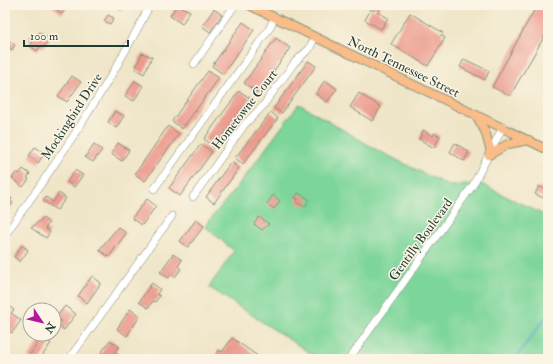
<svg xmlns="http://www.w3.org/2000/svg" width="553" height="364" viewBox="0 0 553 364" font-family="'IM FELL Double Pica',serif">
	<rect width="100%" height="100%" fill="#fcf5e5"/>
	<filter id="ink" filterUnits="userSpaceOnUse"><feTurbulence type="fractalNoise" baseFrequency=".025" numOctaves="2"/><feDisplacementMap in="SourceGraphic" scale="8" xChannelSelector="R" yChannelSelector="G"/><feConvolveMatrix kernelMatrix="1 2 1 2 8 2 1 2 1" color-interpolation-filters="sRGB"/></filter>
	<filter id="wash" filterUnits="userSpaceOnUse"><feTurbulence type="fractalNoise" baseFrequency=".012" numOctaves="4" result="noise"/><feDisplacementMap in="SourceGraphic" scale="16" xChannelSelector="R" yChannelSelector="G"/><feGaussianBlur stdDeviation="0.9" result="paint"/><feColorMatrix in="noise" values="0 0 0 0 0 0 0 0 0 0 0 0 0 0 0 0 0 1.4 0 .05"/><feComposite in="paint" operator="in"/></filter>
	<g filter="url(#wash)">
		<rect width="100%" height="100%" fill="#efe5c7"/>
		<polygon fill="#7cd59a" stroke="#4e8967" points="299,104 377,150 449,186 481,184 546,216 548,221 548,359 319,359 209,287 234,251 205,226 240,183"/>
		<g fill="none" stroke-linecap="round" stroke-linejoin="round">
			<polyline stroke="#5ba6d3" stroke-width="2" points="515,359 548,314"/>
		</g>
		<g id="blocks">
			<g fill="#eb9a8d">
				<polygon points="50,5 68,5 62,14"/>
				<polygon points="113,5 124,5 121,10"/>
				<polygon points="177,5 190,11 182,24 170,16"/>
				<polygon points="377,5 380,7 378,12 388,18 381,29 365,20 371,9 374,11"/>
				<polygon points="537,5 548,5 548,30 510,96 492,87"/>
				<polygon points="214,9 222,15 210,32 202,26"/>
				<polygon points="410,13 443,33 441,35 445,38 428,66 391,44"/>
				<polygon points="108,15 114,18 110,24 104,21"/>
				<polygon points="243,22 254,30 223,74 212,66"/>
				<polygon points="39,32 50,39 43,48 41,46 37,51 30,46 33,42 29,39 31,36 35,38"/>
				<polygon points="276,38 290,48 258,93 244,83"/>
				<polygon points="8,40 15,45 12,50 5,46"/>
				<polygon points="142,53 152,57 144,74 135,69"/>
				<polygon points="464,59 489,71 485,80 460,67"/>
				<polygon points="308,61 316,66 282,113 274,108"/>
				<polygon points="208,71 219,78 182,129 172,121"/>
				<polygon points="72,76 81,82 67,102 58,96"/>
				<polygon points="325,80 337,89 327,102 316,94"/>
				<polygon points="135,81 143,86 134,101 125,96"/>
				<polygon points="239,91 250,98 215,147 204,139"/>
				<polygon points="359,93 381,107 372,121 350,107"/>
				<polygon points="115,111 124,116 116,128 108,122"/>
				<polygon points="271,112 278,118 243,164 235,158"/>
				<polygon points="168,126 179,134 145,181 135,174"/>
				<polygon points="423,130 433,136 434,133 440,136 434,148 419,139"/>
				<polygon points="118,143 129,150 122,161 111,154"/>
				<polygon points="455,143 469,152 464,161 450,152"/>
				<polygon points="94,144 102,150 93,162 85,157"/>
				<polygon points="201,144 212,152 180,196 169,188"/>
				<polygon points="35,147 45,153 38,163 29,156"/>
				<polygon points="231,162 239,168 214,203 206,197"/>
				<polygon points="23,169 30,174 27,178 29,179 23,187 12,178 17,172 19,174"/>
				<polygon points="75,170 83,175 74,187 67,182"/>
				<polygon points="539,186 548,191 548,200 535,194"/>
				<polygon points="59,193 66,198 57,210 43,201 46,197 53,202"/>
				<polygon points="298,193 309,199 305,207 296,202 298,199 295,198"/>
				<polygon points="6,195 12,199 10,201 13,203 8,210 5,208"/>
				<polygon points="273,195 280,201 274,209 267,204"/>
				<polygon points="147,199 156,206 142,225 132,218"/>
				<polygon points="259,217 269,224 262,230 254,224"/>
				<polygon points="43,218 49,223 45,228 50,232 46,238 31,228"/>
				<polygon points="196,220 204,226 188,247 180,241"/>
				<polygon points="118,227 126,233 109,257 99,250"/>
				<polygon points="22,245 28,250 20,262 14,257"/>
				<polygon points="173,254 182,260 178,266 181,269 175,277 171,274 169,278 160,272"/>
				<polygon points="92,276 101,283 87,303 78,296"/>
				<polygon points="152,283 160,289 157,294 160,296 155,302 153,301 148,308 139,302"/>
				<polygon points="5,303 14,310 11,313 21,320 12,333 5,328"/>
				<polygon points="65,306 76,314 64,330 58,325 61,321 56,318"/>
				<polygon points="130,309 140,316 127,336 117,329"/>
				<polygon points="42,337 51,343 40,359 31,359 28,357"/>
				<polygon points="232,338 262,359 213,359 219,350 222,352"/>
				<polygon points="110,340 119,346 115,352 119,355 116,359 97,359"/>
			</g>
		</g>
	</g>
	<g filter="url(#ink)">
		<use href="#blocks" fill-opacity="0" stroke="#87917e" stroke-width="1"/>
		<g fill="none" stroke-linecap="round" stroke-linejoin="round">
			<defs>
				<g id="minor">
					<polyline points="194,64 235,5"/>
					<polyline points="154,189 269,29 275,17"/>
					<polyline points="193,197 245,124 262,107 295,62 309,49 315,37"/>
					<path d="M5 235C58 161 109 86 150 5"/>
					<polyline points="69,359 172,216"/>
					<polyline points="349,359 473,185 503,127"/>
				</g>
				<g id="major">
					<polyline points="249,5 548,150"/>
					<polyline points="476,115 485,131 491,152"/>
					<polyline points="489,155 508,144 529,140"/>
				</g>
			</defs>
			<use href="#minor" stroke="#87917e" stroke-width="8"/>
			<use href="#major" stroke="#87917e" stroke-width="10"/>
			<use href="#minor" stroke="#fff" stroke-width="7"/>
			<use href="#major" stroke="#f8bd88" stroke-width="8"/>
		</g>
	</g>
	<g text-anchor="middle" stroke-width="3" stroke-linejoin="round" paint-order="stroke">
		<g font-size="13" fill="#1f3d34" stroke="#fcf5e5">
			<text transform="translate(404 66) rotate(26)" y="5">North Tennessee Street</text>
			<text transform="translate(244 109) rotate(-52)" y="5">Hometowne Court</text>
			<text transform="translate(71 116) rotate(-57)" y="5">Mockingbird Drive</text>
			<text transform="translate(420 239) rotate(-54)" y="5">Gentilly Boulevard</text>
		</g>
	</g>
	<rect width="553" height="364" fill="none" stroke="#fcf5e5" stroke-width="20"/>
	<g transform="translate(42 322) rotate(125)"><circle r="19" fill="#fcf5e5" stroke="#a4ab9e"/>
	<path d="M0-3L7 15L0 10L-7 15Z" fill="#b5179e"/>
	<text y="-6" font-size="11" font-weight="bold" text-anchor="middle" fill="#1f3d34">N</text>
	</g>
	<path d="M24 40v6h104v-6" fill="none" stroke="#1f3d34" stroke-width="2"/>
	<text x="30" y="40" font-size="12" fill="#1f3d34" stroke="#fcf5e5" stroke-width="3" paint-order="stroke">100 m</text>
</svg>
